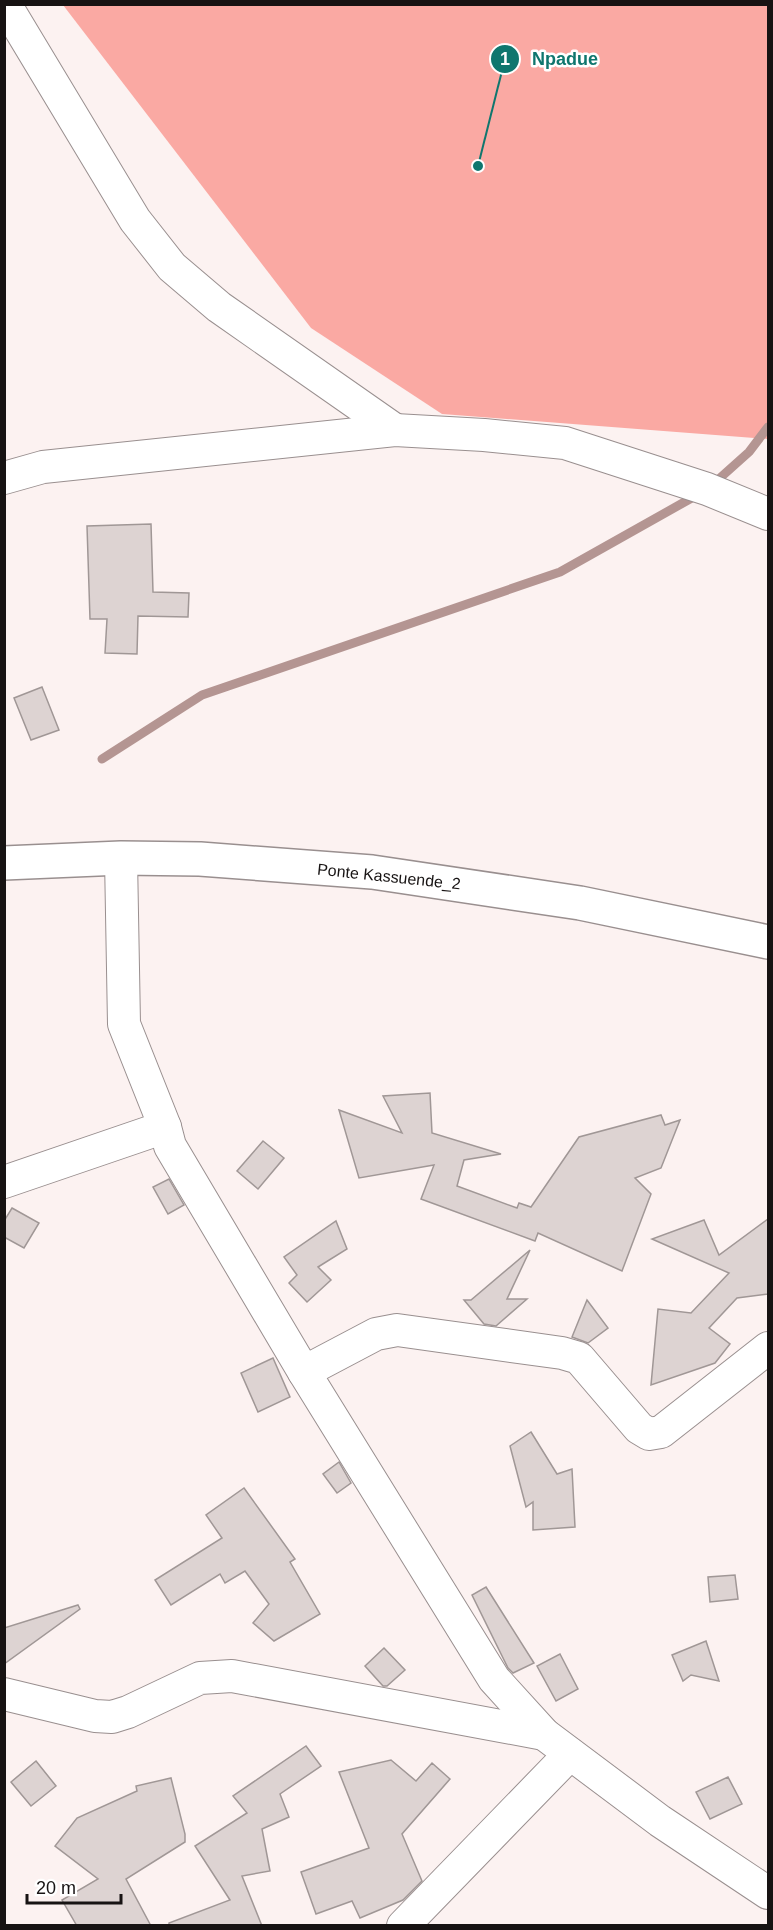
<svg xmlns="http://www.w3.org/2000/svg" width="773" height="1930" viewBox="0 0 773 1930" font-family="Arial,sans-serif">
	<rect width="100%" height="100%" fill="#fcf2f1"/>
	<polygon fill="#faa9a3" points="63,5 768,5 768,439 442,414 311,328"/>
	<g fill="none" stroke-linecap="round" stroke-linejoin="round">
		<g stroke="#b49592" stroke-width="9">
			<polyline points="711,486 749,452 768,427"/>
			<polyline points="102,759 202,695 560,572 697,495"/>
		</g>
	</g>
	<g fill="#ddd3d2" stroke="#a09796" stroke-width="1.5">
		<polygon points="151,524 153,592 189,593 188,617 138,616 137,654 105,653 107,619 90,619 87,526"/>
		<polygon points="42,687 59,730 31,740 14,698"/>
		<polygon points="430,1093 432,1133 501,1154 464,1160 457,1186 517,1208 519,1203 531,1207 579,1137 661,1115 665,1125 680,1120 661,1168 635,1178 651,1194 622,1271 538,1233 535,1241 421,1199 434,1165 359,1178 339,1110 402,1133 383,1096"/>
		<polygon points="263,1141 284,1158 258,1189 237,1171"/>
		<polygon points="169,1179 184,1205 168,1214 153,1187"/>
		<polygon points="12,1208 39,1223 24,1248 4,1237 4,1221"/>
		<polygon points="768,1219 768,1294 737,1298 709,1328 730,1344 715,1363 651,1385 658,1309 691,1313 729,1273 652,1239 704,1220 719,1255"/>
		<polygon points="336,1221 347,1249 318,1267 331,1280 307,1302 289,1283 297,1275 284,1257"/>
		<polygon points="530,1250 507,1299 527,1299 496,1326 484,1324 464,1300 471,1300"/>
		<polygon points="587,1300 608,1328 588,1343 572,1337"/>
		<polygon points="273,1358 290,1397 258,1412 241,1373"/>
		<polygon points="531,1432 557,1474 572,1469 575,1527 533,1530 533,1502 526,1507 510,1446"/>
		<polygon points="339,1462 351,1483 337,1493 323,1474"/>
		<polygon points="244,1488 295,1559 290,1562 320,1614 274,1641 253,1623 269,1604 245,1571 225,1583 220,1574 171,1605 155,1580 222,1538 206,1515"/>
		<polygon points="735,1575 738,1599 710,1602 708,1577"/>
		<polygon points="486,1587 534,1663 513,1673 508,1668 472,1595"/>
		<polygon points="78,1605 80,1609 4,1664 4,1628"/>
		<polygon points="706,1641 719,1681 691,1675 683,1681 672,1655"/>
		<polygon points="384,1648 405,1670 387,1686 383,1686 365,1666"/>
		<polygon points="560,1654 578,1689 556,1701 537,1666"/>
		<polygon points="306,1746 321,1766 280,1794 289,1817 262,1829 270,1871 242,1876 262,1926 169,1926 169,1923 230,1900 195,1846 247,1813 233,1796"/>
		<polygon points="391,1760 416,1781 432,1763 450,1779 402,1834 422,1881 403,1900 360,1918 352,1901 316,1914 301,1872 369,1848 339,1772"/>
		<polygon points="36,1761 56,1786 31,1806 11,1782"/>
		<polygon points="728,1777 742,1804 710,1819 696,1792"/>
		<polygon points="171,1778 185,1834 185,1842 126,1879 151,1926 77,1926 62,1900 98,1879 55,1846 77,1818 137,1791 136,1786"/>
	</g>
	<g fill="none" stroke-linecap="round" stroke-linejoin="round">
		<defs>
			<g id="minor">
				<polyline points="5,4 135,220 172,267 219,307 395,430"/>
				<polyline points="4,478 43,467 395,430 484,435 565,443 707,489 768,514"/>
				<polyline points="121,858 124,1024 165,1127 170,1146 304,1372 494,1679 544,1734 660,1821 768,1893"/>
				<polyline points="4,1182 165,1127"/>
				<polyline points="304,1372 376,1334 397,1330 562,1353 579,1358 639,1428 649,1434 661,1432 768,1348"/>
				<polyline points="4,1694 95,1716 112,1717 128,1712 200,1678 232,1676 544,1734"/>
				<polyline points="403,1926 570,1754"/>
			</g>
			<polyline id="trunk" points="4,863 121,858 200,859 372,872 580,903 768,942"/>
		</defs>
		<use href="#minor" stroke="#998f8f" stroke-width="34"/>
		<use href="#trunk" stroke="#998f8f" stroke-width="36"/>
		<use href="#minor" stroke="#fff" stroke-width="32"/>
		<use href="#trunk" stroke="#fff" stroke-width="33"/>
	</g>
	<g text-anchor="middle" stroke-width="5" stroke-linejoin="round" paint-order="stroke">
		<g font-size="16" fill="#171313" stroke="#fff">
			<text transform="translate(389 876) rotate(6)" y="6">Ponte Kassuende_2</text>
		</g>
	</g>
	<path fill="none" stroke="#0f766e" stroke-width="2" d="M478 166L505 59"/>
	<g fill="#0f766e" stroke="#fff" stroke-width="2">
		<circle cx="478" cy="166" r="6"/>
		<circle cx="505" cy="59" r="15"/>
	</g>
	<g font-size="18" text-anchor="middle" font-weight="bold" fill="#fff">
		<text x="505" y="65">1</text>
	</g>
	<g font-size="18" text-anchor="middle" font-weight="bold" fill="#0f766e" stroke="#fff" stroke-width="5" stroke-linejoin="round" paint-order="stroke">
		<text x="565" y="65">Npadue</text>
	</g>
	<rect width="773" height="1930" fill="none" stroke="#171313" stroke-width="12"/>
	<path d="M27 1894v9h94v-9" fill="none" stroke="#171313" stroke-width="3"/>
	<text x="36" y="1894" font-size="18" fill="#171313" stroke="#ffffff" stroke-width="4.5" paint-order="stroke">20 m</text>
</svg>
